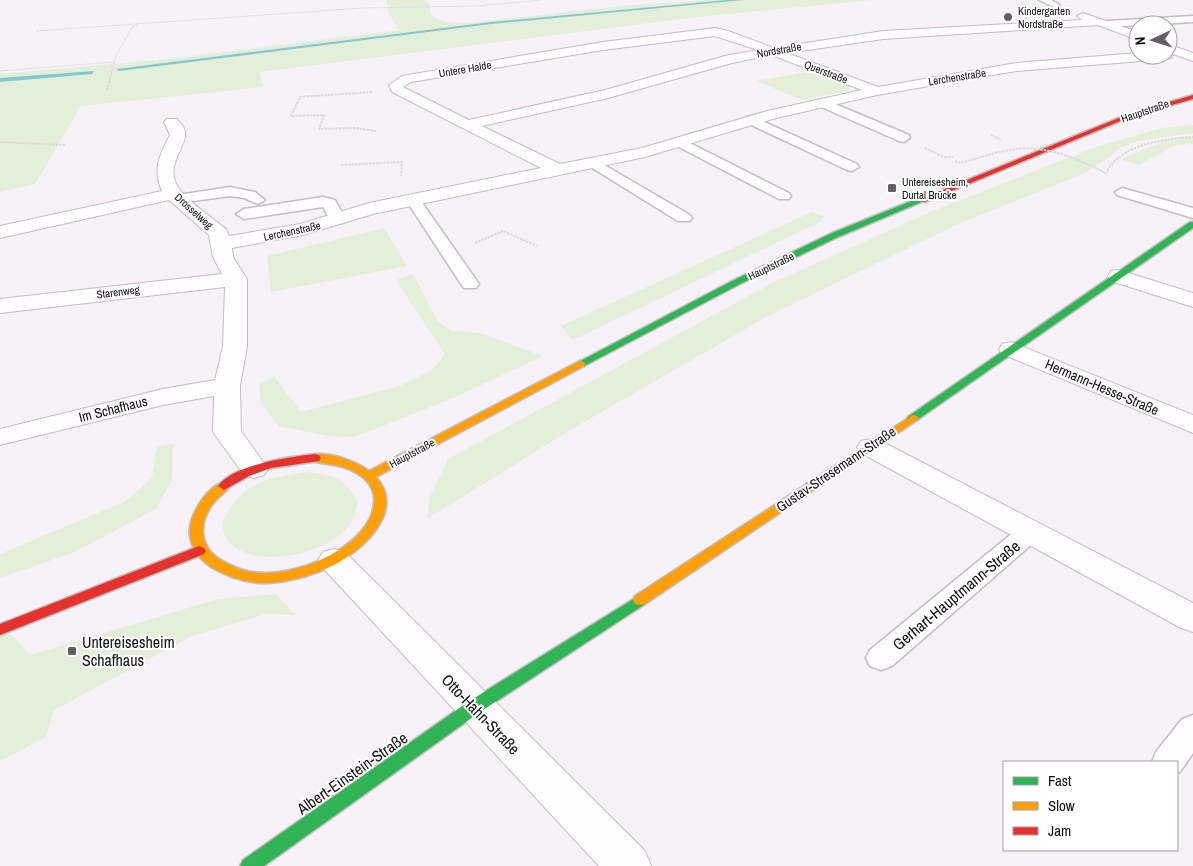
<svg xmlns="http://www.w3.org/2000/svg" width="1193" height="866" viewBox="0 0 1193 866" font-family="'Archivo Narrow',sans-serif">
	<rect width="100%" height="100%" fill="#f7f1f8"/>
	<g fill="#e4efd9">
		<polygon points="386,0 425,0 430,5 430,13 437,19 447,22 466,23 630,5 713,0 872,0 689,18 260,72 263,87 81,106 35,184 0,192 0,74 168,59 400,30 389,14"/>
		<polygon points="813,71 849,85 851,88 848,91 802,100 756,81"/>
		<polygon points="1193,125 1193,133 1138,141 1120,148 1108,158 1085,173 958,224 768,316 567,432 427,519 430,497 448,459 774,282 935,210 1096,147 1161,128"/>
		<polygon points="1193,138 1193,144 1176,145 1139,165 1120,159 1164,141"/>
		<polygon points="812,212 824,216 820,222 573,340 561,326"/>
		<polygon points="384,228 407,266 271,292 267,256"/>
		<polygon points="413,274 437,321 452,331 480,333 543,356 458,396 355,437 329,436 278,426 261,403 259,385 274,376 301,412 399,386 431,371 445,354 396,280"/>
		<polygon points="173,444 172,480 156,509 75,552 0,578 0,554 126,501 152,478 157,447"/>
		<path d="M306 472C334 476 345 476 358 503 356 508 355 516 352 521 334 554 254 572 228 541 224 537 223 528 222 523 241 483 265 478 306 472Z"/>
		<polygon points="276,594 295,615 266,614 192,636 54,710 46,737 0,761 0,621 30,655 218,599"/>
	</g>
	<g fill="none" stroke-linecap="round" stroke-linejoin="round">
		<g fill="#83c7d1" fill-rule="evenodd">
			<polygon points="727,0 743,0 491,24 119,71 116,69 491,22"/>
			<polygon points="94,71 92,74 0,82 0,78"/>
		</g>
		<defs>
			<g id="lane">
				<polygon points="1039,0 1051,0 1060,5 1056,8"/>
				<polygon points="1193,16 1193,22 1107,27 1102,24 1107,21"/>
				<polygon points="823,99 909,135 910,138 904,142 899,141 819,106 817,103"/>
				<polygon points="751,116 857,164 859,167 852,171 847,170 747,123 745,120 747,117"/>
				<polygon points="680,138 789,193 791,196 789,199 779,199 675,145 673,142 675,139"/>
				<polygon points="594,159 690,215 692,218 690,221 678,221 589,166 587,163"/>
				<polygon points="230,187 255,192 265,200 258,204 244,198 230,196 178,203 171,199 178,195"/>
				<polygon points="1122,188 1193,208 1193,218 1117,195 1115,192"/>
				<polygon points="413,196 418,197 479,284 476,288 464,288 461,284 406,200"/>
				<polygon points="323,197 335,200 346,220 344,223 332,223 323,207 244,219 236,214 244,209"/>
				<polygon points="1030,523 1039,526 1043,532 1039,538 892,666 881,670 870,666 866,658 870,650 1021,526"/>
				<polygon points="1193,715 1193,753 1180,772 1177,773 1177,762 1152,762 1156,752 1182,719"/>
			</g>
			<g id="street">
				<path d="M1083 13 1138 32V40L1098 25 883 39 787 53 878 87 1016 63 1138 53 1168 55V44L1193 53V61L1173 54 1171 58 1167 59 1016 71 877 95 776 118 645 157 373 214 303 235 232 248 233 257 247 279V346L240 386 241 431 268 469 264 475 254 478 244 475 213 432 214 396 163 405 0 445V429L163 389 215 380 223 346 225 287 0 313V299L222 274 213 257 209 235 169 200 0 238V226L162 191C152 170 160 154 170 135L164 122 167 119H177C180 123 185 127 185 132 187 146 168 162 175 181 181 198 212 217 226 229L229 236 300 224 369 203 541 168 392 92 389 85 402 76 603 42 715 28 728 31 774 48 883 31 1082 20 1077 16ZM715 36 758 50 725 56 605 90 469 120 403 87 411 82 603 50ZM772 55 862 90 767 111 642 148 560 164 482 126 608 98 732 63Z"/>
				<polygon points="1119,270 1193,293 1193,307 1111,281 1108,276 1111,271"/>
				<polygon points="1011,342 1193,415 1193,433 1002,354 999,349 1002,344"/>
				<polygon points="871,439 881,441 1193,603 1193,632 1181,628 861,453 857,447 861,441"/>
				<polygon points="334,549 345,552 645,851 651,866 599,866 323,568 318,560 323,552"/>
			</g>
			<g id="fast">
				<polygon points="919,198 926,200 838,237 738,285 584,366 576,366 575,364 732,281 832,233"/>
				<polygon points="1190,222 1193,222 1193,228 917,420 909,420 907,418 909,416"/>
				<polygon points="640,595 645,596 647,600 645,604 480,712 264,866 240,866 243,860 468,702"/>
			</g>
			<g id="slow">
				<path d="M580 361 584 362 585 364 584 366 376 477C406 511 363 550 334 565 314 575 290 582 268 583 248 584 228 577 211 567 196 557 186 540 191 522 195 507 209 486 224 482L230 486C225 493 217 498 212 505 198 524 200 548 221 560 236 569 250 574 268 573 304 573 372 544 374 502 375 490 368 480 358 474 343 464 327 465 311 461L309 458 311 455C328 451 355 461 369 471Z"/>
				<polygon points="913,415 917,416 919,418 917,420 645,604 640,605 635,604 633,600 635,596"/>
			</g>
			<g id="jam">
				<polygon points="1193,95 1193,99 1130,117 925,202 918,200 1126,115"/>
				<path d="M315 454 319 455 321 458 319 461 271 468 249 476 224 490 218 486C235 464 289 457 315 454Z"/>
				<polygon points="199,546 204,548 206,551 204,554 0,635 0,624"/>
			</g>
		</defs>
		<use href="#lane" stroke="#c2bdc2" stroke-width="3"/>
		<use href="#street" stroke="#c2bdc2" stroke-width="2"/>
		<use href="#fast" stroke="#c2bdc2" stroke-width="3"/>
		<use href="#slow" stroke="#c2bdc2" stroke-width="3"/>
		<use href="#jam" stroke="#c2bdc2" stroke-width="3"/>
		<g stroke="#dcd9dc" stroke-width="1" stroke-dasharray="2 1" stroke-linecap="butt">
			<polyline points="37,31 362,8 477,6 541,0"/>
			<polyline points="0,71 114,62"/>
			<polyline points="111,73 116,56 132,27 138,25"/>
		</g>
		<g stroke="#dcd9dc" stroke-width="2" stroke-dasharray="2.5 1" stroke-linecap="butt">
			<polyline points="107,90 112,72"/>
			<polyline points="372,92 300,97 291,116 324,115 319,129 355,128 376,131"/>
			<polyline points="991,135 1001,140"/>
			<polyline points="0,142 65,145"/>
			<polyline points="925,148 946,158"/>
			<polyline points="945,157 953,157"/>
			<polyline points="341,165 402,162 401,176"/>
			<path d="M1106 174C1118 144 1165 139 1193 137"/>
			<polyline points="475,243 503,231 537,246"/>
		</g>
		<use href="#lane" fill="#fefdfe" fill-rule="evenodd"/>
		<use href="#street" fill="#fefdfe" fill-rule="evenodd"/>
		<use href="#fast" fill="#30b455" fill-rule="evenodd"/>
		<use href="#slow" fill="#ff9f0a" fill-rule="evenodd"/>
		<use href="#jam" fill="#e5322d" fill-rule="evenodd"/>
		<path stroke="#dcd9dc" stroke-width="2" stroke-dasharray="2.5 1" stroke-linecap="butt" d="M955 161 960 163C976 159 992 153 1009 150 1042 144 1076 157 1105 173"/>
	</g>
	<g fill="#635e64" stroke="#fff" stroke-width="2">
		<circle cx="1008" cy="17" r="5"/>
		<rect x="887" y="183" width="10" height="10" rx="2.5"/>
		<rect x="67" y="646" width="10" height="10" rx="2.5"/>
	</g>
	<g text-anchor="middle" stroke-width="4" stroke-linejoin="round" paint-order="stroke">
		<g font-size="11" fill="#130f14" stroke="#fff" text-anchor="start">
			<text x="1018" y="15">Kindergarten<tspan x="1018" dy="13">Nordstraße</tspan></text>
			<text x="902" y="186">Untereisesheim,<tspan x="902" dy="13">Durtal Brücke</tspan></text>
		</g>
		<g font-size="11" fill="#130f14" stroke="#fff">
			<text transform="translate(779 50) rotate(-10)" y="4">Nordstraße</text>
			<text transform="translate(465 69) rotate(-10)" y="4">Untere Halde</text>
			<text transform="translate(826 72) rotate(21)" y="4">Querstraße</text>
			<text transform="translate(957 77) rotate(-9)" y="4">Lerchenstraße</text>
			<text transform="translate(1145 111) rotate(-19)" y="4">Hauptstraße</text>
			<text transform="translate(194 211) rotate(42)" y="4">Drosselweg</text>
			<text transform="translate(292 231) rotate(-12)" y="4">Lerchenstraße</text>
			<text transform="translate(771 266) rotate(-26)" y="4">Hauptstraße</text>
			<text transform="translate(118 292) rotate(-7)" y="4">Starenweg</text>
			<text transform="translate(412 453) rotate(-28)" y="4">Hauptstraße</text>
		</g>
		<g font-size="14" fill="#130f14" stroke="#fff">
			<text transform="translate(1102 387) rotate(23)" y="5">Hermann-Hesse-Straße</text>
			<text transform="translate(113 409) rotate(-14)" y="5">Im Schafhaus</text>
			<text transform="translate(836 469) rotate(-34)" y="5">Gustav-Stresemann-Straße</text>
		</g>
		<g font-size="16" fill="#130f14" stroke="#fff">
			<text transform="translate(956 595) rotate(-40)" y="6">Gerhart-Hauptmann-Straße</text>
			<text transform="translate(481 714) rotate(46)" y="6">Otto-Hahn-Straße</text>
			<text transform="translate(352 773) rotate(-35)" y="6">Albert-Einstein-Straße</text>
		</g>
		<g font-size="16" fill="#130f14" stroke="#fff" text-anchor="start">
			<text x="82" y="648">Untereisesheim<tspan x="82" dy="18">Schafhaus</tspan></text>
		</g>
	</g>
	<rect x="1003" y="761" width="175" height="90" fill="#ffffff" stroke="#a19fa1"/>
	<rect x="1013" y="777" width="25" height="8" fill="#30b455" stroke="#a19fa1"/>
	<text x="1048" y="786" font-size="15" fill="#130f14">Fast</text>
	<rect x="1013" y="802" width="25" height="8" fill="#ff9f0a" stroke="#a19fa1"/>
	<text x="1048" y="811" font-size="15" fill="#130f14">Slow</text>
	<rect x="1013" y="827" width="25" height="8" fill="#e5322d" stroke="#a19fa1"/>
	<text x="1048" y="836" font-size="15" fill="#130f14">Jam</text>
	<g transform="translate(1153 40) rotate(266)"><circle r="24" fill="#ffffff" stroke="#a19fa1"/>
	<path d="M0-4L9 19L0 12L-9 19Z" fill="#635e64"/>
	<text y="-8" font-size="14" font-weight="bold" text-anchor="middle" fill="#130f14">N</text>
	</g>
</svg>
